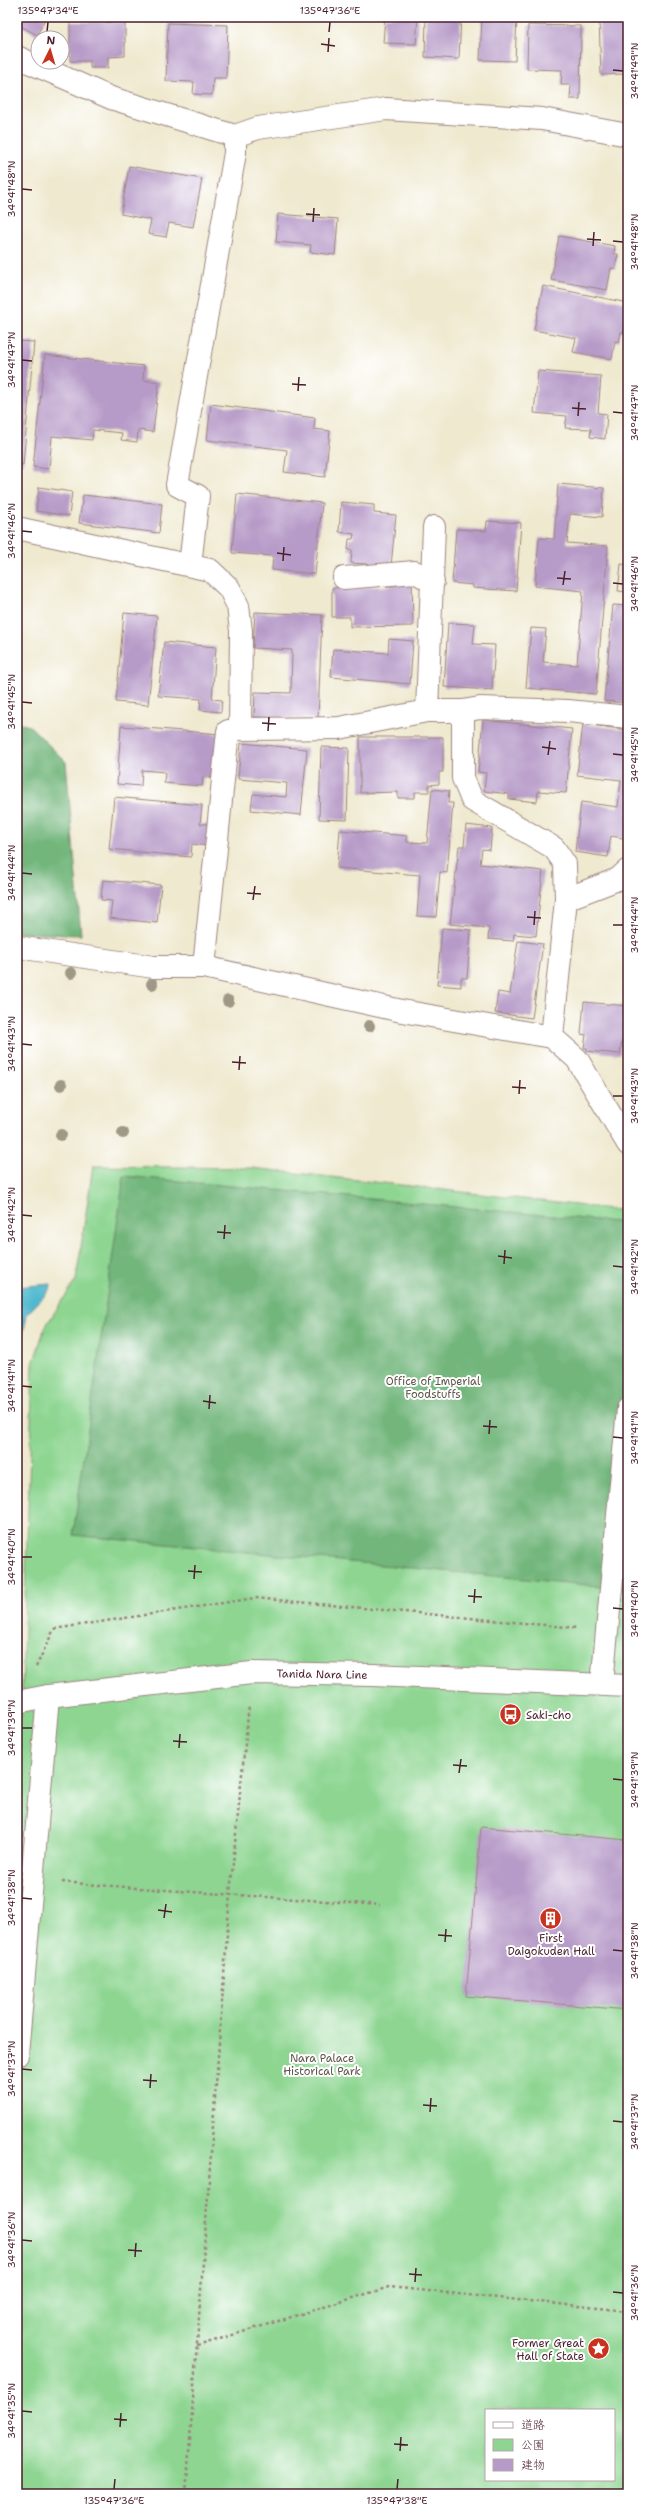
<svg xmlns="http://www.w3.org/2000/svg" width="645" height="2511" viewBox="0 0 645 2511" font-family="'Shantell Sans','Klee One',sans-serif">
	<rect width="100%" height="100%" fill="#fff"/>
	<filter id="ink" filterUnits="userSpaceOnUse"><feTurbulence type="fractalNoise" baseFrequency=".025" numOctaves="2"/><feDisplacementMap in="SourceGraphic" scale="8" xChannelSelector="R" yChannelSelector="G"/><feConvolveMatrix kernelMatrix="1 2 1 2 8 2 1 2 1" color-interpolation-filters="sRGB"/></filter>
	<filter id="wash" filterUnits="userSpaceOnUse"><feTurbulence type="fractalNoise" baseFrequency=".012" numOctaves="4" result="noise"/><feDisplacementMap in="SourceGraphic" scale="16" xChannelSelector="R" yChannelSelector="G"/><feGaussianBlur stdDeviation="0.9" result="paint"/><feColorMatrix in="noise" values="0 0 0 0 0 0 0 0 0 0 0 0 0 0 0 0 0 1.4 0 .05"/><feComposite in="paint" operator="in"/></filter>
	<g filter="url(#wash)">
		<rect width="100%" height="100%" fill="#efe9cf"/>
		<path fill="#8dd591" stroke="#6c7a5e" fill-rule="evenodd" d="M93 1166 252 1168 628 1211V2494H17V1719L21 1718 33 1364 45 1327 76 1280ZM486 2410H614V2480H486Z"/>
		<g fill="#72b67b" stroke="#5e6a53">
			<polygon points="17,723 30,726 66,762 81,935 17,933"/>
			<polygon points="124,1176 628,1223 628,1589 73,1535"/>
		</g>
		<polygon fill="#51b9cf" stroke="#4e6c7d" points="51,1284 50,1290 27,1314 17,1365 17,1287"/>
		<g id="blocks">
			<g fill="#b69ac7">
				<polygon points="17,17 46,17 37,35 17,24"/>
				<polygon points="385,17 418,17 416,44 383,43"/>
				<polygon points="426,17 461,17 459,59 425,57"/>
				<polygon points="482,17 517,17 515,61 480,60"/>
				<polygon points="624,19 625,74 601,75 599,20"/>
				<polygon points="70,22 125,22 125,56 108,57 108,68 90,68 90,61 70,61"/>
				<polygon points="168,23 228,25 226,78 213,78 212,95 193,94 194,82 166,81"/>
				<polygon points="528,25 581,26 580,99 570,99 571,85 561,85 562,70 527,69"/>
				<polygon points="129,166 202,179 193,227 169,223 166,237 148,234 151,220 121,214"/>
				<polygon points="278,214 338,219 335,255 310,252 311,245 276,242"/>
				<polygon points="559,236 615,246 614,254 618,254 615,269 611,268 607,290 551,280"/>
				<polygon points="543,286 628,303 624,332 621,332 619,342 615,341 612,359 573,352 576,338 534,330"/>
				<polygon points="17,341 34,342 23,465 17,464"/>
				<polygon points="45,355 144,366 143,380 159,382 153,432 138,430 137,442 121,440 122,433 93,430 92,440 52,436 49,469 33,467"/>
				<polygon points="538,371 601,376 598,413 607,414 605,439 590,437 591,429 565,428 567,416 534,413"/>
				<polygon points="211,404 315,418 314,429 330,431 325,477 284,472 287,450 207,440"/>
				<polygon points="558,484 604,488 602,517 570,514 567,543 608,546 596,694 526,688 531,628 546,629 543,662 577,665 583,591 535,586 539,538 554,539"/>
				<polygon points="39,487 72,492 69,516 36,511"/>
				<polygon points="237,494 322,503 315,574 272,570 273,556 232,553"/>
				<polygon points="83,495 162,504 159,533 79,523"/>
				<polygon points="341,502 374,505 374,513 396,515 391,566 351,563 352,550 348,550 349,539 353,539 354,534 339,532"/>
				<polygon points="487,521 521,523 516,591 473,588 473,585 452,583 456,529 486,531"/>
				<polygon points="621,564 628,565 628,592 618,591"/>
				<polygon points="393,577 412,577 413,626 350,627 350,617 332,617 332,588 393,586"/>
				<polygon points="613,605 628,606 628,703 604,701"/>
				<polygon points="255,612 322,615 318,719 254,717 255,692 291,693 292,650 253,648"/>
				<polygon points="124,613 157,616 148,705 116,702"/>
				<polygon points="448,623 475,624 473,644 495,645 492,690 444,687"/>
				<polygon points="389,639 413,641 410,684 331,677 333,649 388,653"/>
				<polygon points="164,642 216,647 212,699 222,700 221,712 200,710 201,699 158,696"/>
				<polygon points="483,720 572,729 566,793 538,791 537,802 509,799 509,794 484,791 486,773 478,772"/>
				<polygon points="583,724 628,730 628,839 611,836 608,857 575,852 581,802 618,807 621,780 577,775"/>
				<polygon points="121,726 220,734 216,778 203,777 202,786 164,783 165,772 142,770 141,786 117,784"/>
				<polygon points="360,737 443,737 443,772 439,772 439,784 429,785 429,792 415,792 415,798 398,798 398,792 360,793"/>
				<polygon points="241,743 307,749 301,815 251,810 253,794 286,797 287,783 238,779"/>
				<polygon points="321,747 349,748 347,820 319,819"/>
				<polygon points="432,789 449,791 448,803 453,803 447,873 440,872 436,917 417,916 420,875 337,868 340,830 407,836 407,842 427,843"/>
				<polygon points="114,797 202,805 200,824 209,824 207,846 192,844 191,857 109,849"/>
				<polygon points="466,825 492,828 490,850 482,849 480,864 543,871 536,936 514,934 513,941 488,939 489,928 450,924 459,846 464,846"/>
				<polygon points="103,880 161,885 157,923 110,918 112,901 101,900"/>
				<polygon points="442,928 471,930 467,978 461,978 461,987 437,985"/>
				<polygon points="518,941 543,944 532,1018 495,1013 498,992 510,994"/>
				<polygon points="584,1002 628,1006 628,1041 622,1041 620,1054 587,1051 587,1048 584,1048 586,1035 581,1034"/>
				<polygon points="481,1827 628,1840 628,2010 466,1996"/>
			</g>
		</g>
	</g>
	<g filter="url(#ink)">
		<use href="#blocks" fill-opacity="0" stroke="#9c847d" stroke-width="1"/>
		<g fill="none" stroke-linecap="round" stroke-linejoin="round">
			<defs>
				<g id="minor">
					<polyline points="17,57 111,98 235,136 258,128 386,109 542,119 628,135"/>
					<polyline points="17,528 210,570 229,588 238,606 241,631 240,729 228,731 204,967"/>
					<polyline points="190,565 198,496 177,485 235,153 235,136"/>
					<polyline points="344,578 415,572 433,582"/>
					<polyline points="427,711 434,527"/>
					<polyline points="463,711 463,778 472,800 554,848 565,864 566,899 552,1037"/>
					<polyline points="240,729 339,728 427,711 463,711 480,708 568,711 628,717"/>
					<polyline points="566,899 618,879 628,870"/>
					<polyline points="17,947 154,967 204,967 402,1011 552,1037 577,1059 628,1144"/>
					<polyline points="602,1684 628,1409"/>
					<polyline points="17,2055 48,1696"/>
				</g>
				<polyline id="major" points="17,1702 48,1696 252,1673 373,1675 628,1686"/>
			</defs>
			<use href="#minor" stroke="#9c847d" stroke-width="24"/>
			<use href="#major" stroke="#9c847d" stroke-width="24"/>
			<g stroke="#9c847d" stroke-width="2.5" stroke-dasharray="3 3" stroke-linecap="butt">
				<polyline points="36,1667 54,1629 255,1598 577,1628"/>
				<path d="M62 1882C168 1891 274 1897 380 1905"/>
				<polyline points="197,2346 389,2287 628,2311"/>
				<polyline points="186,2494 230,1893 249,1705"/>
			</g>
			<use href="#minor" stroke="#fff" stroke-width="22"/>
			<use href="#major" stroke="#fff" stroke-width="22"/>
		</g>
		<g fill="#9f9886">
			<circle cx="71" cy="973" r="6"/>
			<circle cx="152" cy="984" r="6"/>
			<circle cx="228" cy="1001" r="6"/>
			<circle cx="369" cy="1026" r="6"/>
			<circle cx="61" cy="1085" r="6"/>
			<circle cx="123" cy="1133" r="6"/>
			<circle cx="61" cy="1135" r="6"/>
		</g>
	</g>
	<path fill="none" stroke="#4a1f2b" stroke-width="1.5" d="M47 32 48 22M329 32 330 22M321 44 335 46M328 52 329 38M613 70 623 71M22 189 32 190M306 214 320 215M313 222 314 208M587 239 601 240M613 241 623 242M593 246 594 232M22 360 32 361M292 384 306 385M298 391 299 377M572 408 586 409M613 412 623 413M578 416 579 402M22 531 32 532M277 553 291 555M283 561 284 547M557 578 571 579M613 583 623 584M563 585 565 571M22 702 32 703M262 723 276 724M268 731 269 717M542 747 556 749M613 754 623 755M548 755 550 741M22 873 32 874M247 893 261 894M253 900 255 886M527 917 541 918M534 925 535 911M613 925H623M22 1044 32 1045M232 1062 246 1063M239 1070 240 1056M512 1087 526 1088M519 1094 520 1080M613 1096H623M22 1215 32 1216M217 1232 231 1233M224 1239 225 1225M498 1256 512 1258M504 1264 505 1250M613 1266 623 1267M22 1386 32 1387M203 1401 216 1403M209 1409 210 1395M483 1426 497 1427M489 1434 490 1420M613 1437 623 1438M22 1557H32M188 1571 202 1572M194 1579 195 1565M468 1596 482 1597M474 1603 475 1589M613 1608 623 1609M22 1728H32M173 1741 187 1742M179 1748 180 1734M453 1765 467 1766M459 1773 461 1759M613 1779 623 1780M22 1898 32 1899M158 1910 172 1912M164 1918 166 1904M438 1935 452 1936M445 1942 446 1929M613 1950 623 1951M22 2069 32 2070M143 2080 157 2081M150 2088 151 2074M423 2105 437 2106M430 2112 431 2098M613 2121 623 2122M22 2240 32 2241M128 2250 142 2251M135 2257 136 2243M409 2274 422 2275M415 2282 416 2268M613 2292 623 2293M22 2411 32 2412M114 2419 127 2420M120 2427 121 2413M394 2444 408 2445M400 2451 401 2437M114 2489 115 2479M397 2489 398 2479"/>
	<defs>
		<symbol id="bus-disc" viewBox="-11 -11 22 22"><circle r="9.5" fill="#c8321e" stroke="#fff"/><path d="M-5-6H5V4H4V6H2V4H-2V6H-4V4H-5ZM-3.5-4V0h7V-4ZM-3.5 1.2v1.5H-2V1.2ZM2 1.2v1.5H3.5V1.2Z" fill="#fff"/></symbol>
		<symbol id="building-disc" viewBox="-11 -11 22 22"><circle r="9.5" fill="#c8321e" stroke="#fff"/><path d="M-4-6H4V6H1V3H-1V6H-4ZM-2.5-4.3h1.7v1.8h-1.7ZM.8-4.3h1.7v1.8H.8ZM-2.5-1h1.7V.8h-1.7ZM.8-1h1.7V.8H.8Z" fill="#fff"/></symbol>
		<symbol id="sight-disc" viewBox="-11 -11 22 22"><circle r="9.5" fill="#c8321e" stroke="#fff"/><path d="M0-6L1.8-2.2L6-1.7L2.9 1.2L3.7 5.4L0 3.3L-3.7 5.4L-2.9 1.2L-6-1.7L-1.8-2.2Z" fill="#fff"/></symbol>
	</defs>
	<g fill-rule="evenodd">
		<use href="#bus-disc" x="498" y="1702" width="25" height="25"/>
		<use href="#building-disc" x="538" y="1906" width="25" height="25"/>
		<use href="#sight-disc" x="586" y="2336" width="25" height="25"/>
	</g>
	<g text-anchor="middle" stroke-width="4" stroke-linejoin="round" paint-order="stroke">
		<g font-size="11" fill="#5e564a" stroke="#fff">
			<text x="433" y="1385">Office of Imperial<tspan x="433" dy="13">Foodstuffs</tspan></text>
			<text x="322" y="2062">Nara Palace<tspan x="322" dy="13">Historical Park</tspan></text>
		</g>
		<g font-size="11" fill="#4a1f2b" stroke="#fff">
			<text transform="translate(322 1674) rotate(1)" y="4">Tanida Nara Line</text>
		</g>
		<g font-size="11" fill="#4a1f2b" stroke="#fff" text-anchor="start">
			<text x="526" y="1719">Saki-cho</text>
			<text x="551" y="1942" text-anchor="middle">First<tspan x="551" dy="13">Daigokuden Hall</tspan></text>
			<text x="584" y="2347" text-anchor="end">Former Great<tspan x="584" dy="13">Hall of State</tspan></text>
		</g>
	</g>
	<rect width="645" height="2511" fill="none" stroke="#fff" stroke-width="44"/>
	<rect x="485" y="2409" width="130" height="72" fill="#ffffff" stroke="#b7a5aa"/>
	<rect x="493" y="2422" width="20" height="6" fill="#ffffff" stroke="#b7a5aa"/>
	<text x="521" y="2429" font-size="12" fill="#4a1f2b">道路</text>
	<rect x="493" y="2439" width="20" height="12" fill="#8dd591" stroke="#b7a5aa"/>
	<text x="521" y="2449" font-size="12" fill="#4a1f2b">公園</text>
	<rect x="493" y="2459" width="20" height="12" fill="#b69ac7" stroke="#b7a5aa"/>
	<text x="521" y="2469" font-size="12" fill="#4a1f2b">建物</text>
	<g transform="translate(50 50) rotate(5)"><circle r="19" fill="#ffffff" stroke="#b7a5aa"/>
	<path d="M0-3L7 15L0 10L-7 15Z" fill="#c8321e"/>
	<text y="-6" font-size="11" font-weight="bold" text-anchor="middle" fill="#4a1f2b">N</text>
	</g>
	<rect x="22" y="22" width="601" height="2467" fill="none" stroke="#4a1f2b" stroke-width="1.5"/>
	<g font-size="10" text-anchor="middle" fill="#4a1f2b">
		<text x="48" y="14">135°47'34"E</text>
		<text x="330" y="14">135°47'36"E</text>
		<text transform="translate(634 71) rotate(-90)" y="4">34°41'49"N</text>
		<text transform="translate(11 189) rotate(-90)" y="4">34°41'48"N</text>
		<text transform="translate(634 242) rotate(-90)" y="4">34°41'48"N</text>
		<text transform="translate(11 360) rotate(-90)" y="4">34°41'47"N</text>
		<text transform="translate(634 413) rotate(-90)" y="4">34°41'47"N</text>
		<text transform="translate(11 531) rotate(-90)" y="4">34°41'46"N</text>
		<text transform="translate(634 584) rotate(-90)" y="4">34°41'46"N</text>
		<text transform="translate(11 702) rotate(-90)" y="4">34°41'45"N</text>
		<text transform="translate(634 755) rotate(-90)" y="4">34°41'45"N</text>
		<text transform="translate(11 873) rotate(-90)" y="4">34°41'44"N</text>
		<text transform="translate(634 925) rotate(-90)" y="4">34°41'44"N</text>
		<text transform="translate(11 1044) rotate(-90)" y="4">34°41'43"N</text>
		<text transform="translate(634 1096) rotate(-90)" y="4">34°41'43"N</text>
		<text transform="translate(11 1215) rotate(-90)" y="4">34°41'42"N</text>
		<text transform="translate(634 1267) rotate(-90)" y="4">34°41'42"N</text>
		<text transform="translate(11 1386) rotate(-90)" y="4">34°41'41"N</text>
		<text transform="translate(634 1438) rotate(-90)" y="4">34°41'41"N</text>
		<text transform="translate(11 1557) rotate(-90)" y="4">34°41'40"N</text>
		<text transform="translate(634 1609) rotate(-90)" y="4">34°41'40"N</text>
		<text transform="translate(11 1728) rotate(-90)" y="4">34°41'39"N</text>
		<text transform="translate(634 1780) rotate(-90)" y="4">34°41'39"N</text>
		<text transform="translate(11 1898) rotate(-90)" y="4">34°41'38"N</text>
		<text transform="translate(634 1951) rotate(-90)" y="4">34°41'38"N</text>
		<text transform="translate(11 2069) rotate(-90)" y="4">34°41'37"N</text>
		<text transform="translate(634 2122) rotate(-90)" y="4">34°41'37"N</text>
		<text transform="translate(11 2240) rotate(-90)" y="4">34°41'36"N</text>
		<text transform="translate(634 2293) rotate(-90)" y="4">34°41'36"N</text>
		<text transform="translate(11 2411) rotate(-90)" y="4">34°41'35"N</text>
		<text x="114" y="2504">135°47'36"E</text>
		<text x="397" y="2504">135°47'38"E</text>
	</g>
</svg>
